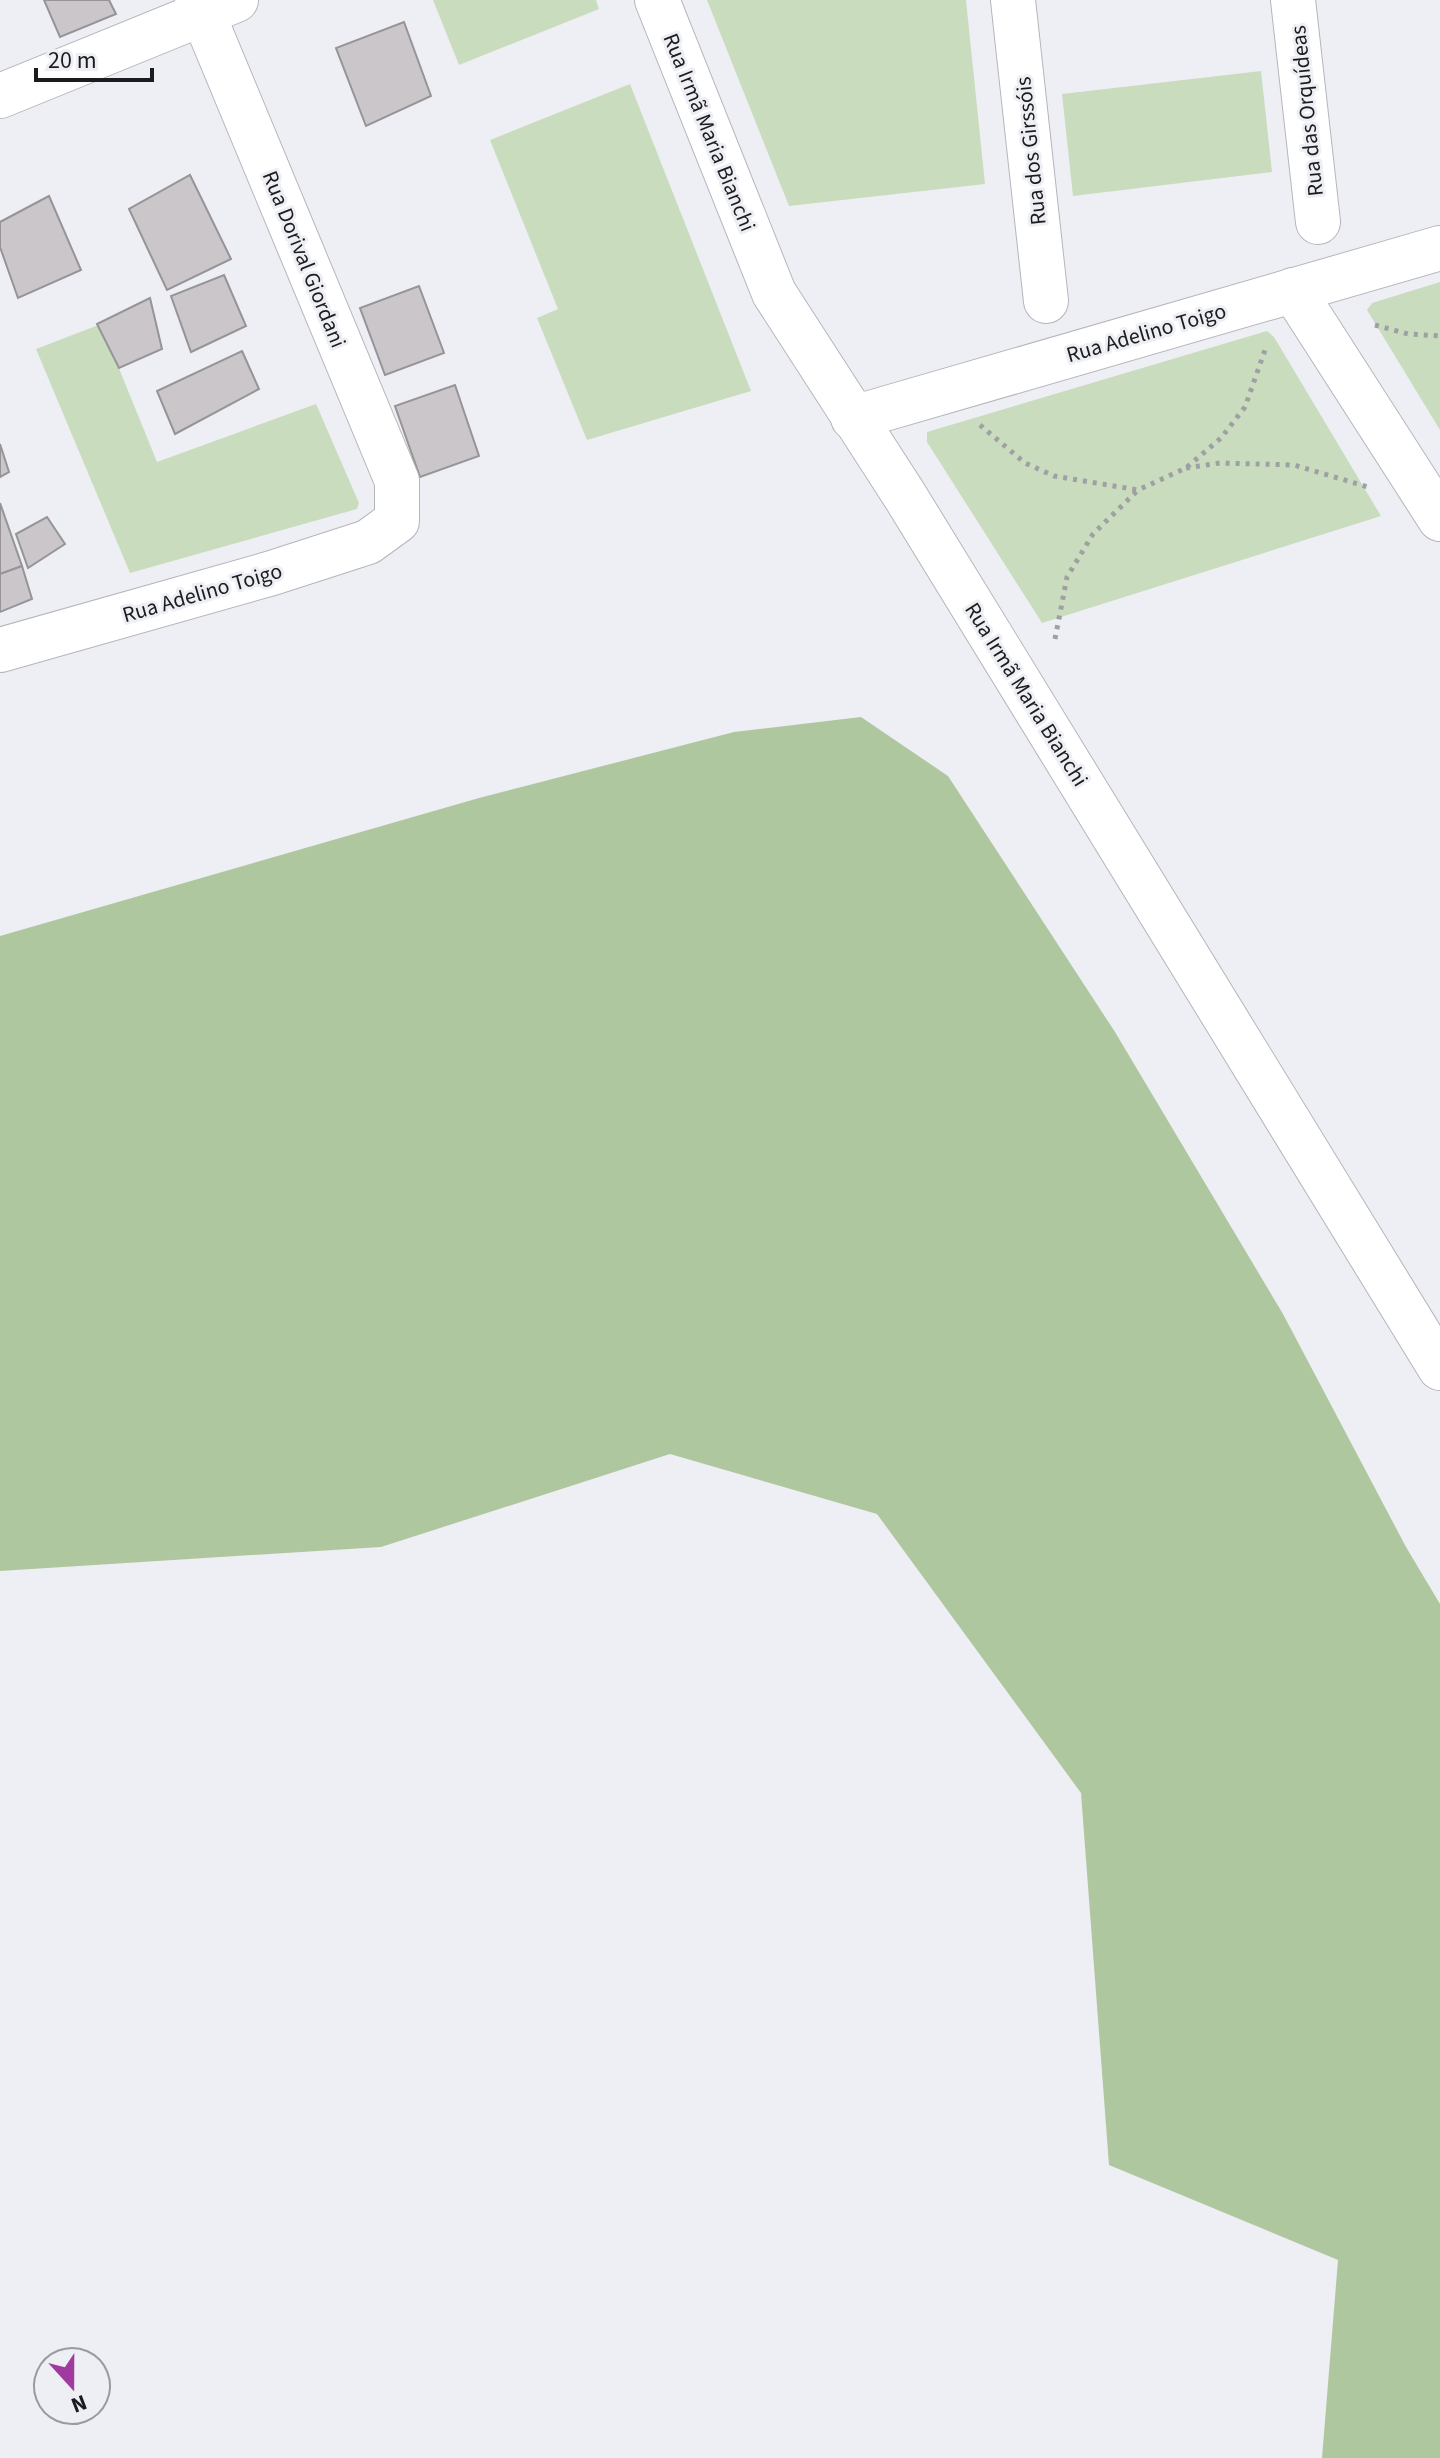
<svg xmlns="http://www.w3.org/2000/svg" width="1440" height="2458" viewBox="0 0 1440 2458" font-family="'Source Sans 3',sans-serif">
	<rect width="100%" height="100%" fill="#edeff4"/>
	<g fill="#cadcbe">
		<polygon points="433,0 596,0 599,9 459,65"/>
		<polygon points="707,0 966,0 985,184 789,206"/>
		<polygon points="1261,71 1272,172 1073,196 1062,94"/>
		<polygon points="630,84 751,391 587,440 537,318 558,309 490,140"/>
		<polygon points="1440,282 1440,430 1367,310 1372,303"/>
		<polygon points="101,324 157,462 316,404 359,503 357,509 130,573 36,349"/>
		<polygon points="1267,331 1274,337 1381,516 1042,623 927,442 927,432"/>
	</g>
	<polygon fill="#afc79f" points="861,717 948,776 1115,1032 1283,1314 1406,1547 1440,1604 1440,2458 1322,2458 1338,2260 1109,2165 1081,1793 877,1514 670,1454 381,1547 0,1571 0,936 479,798 734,732"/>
	<g fill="#cac6ca" stroke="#979497" stroke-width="2">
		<polygon points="44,0 109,0 116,14 60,37"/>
		<polygon points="404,22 431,96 366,126 336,48"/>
		<polygon points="190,175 231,259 167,290 129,209"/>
		<polygon points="49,196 81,270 18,298 0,247 0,222"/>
		<polygon points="224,275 246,326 191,352 171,296"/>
		<polygon points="419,286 444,353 385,375 360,308"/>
		<polygon points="150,298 162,349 119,368 97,324"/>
		<polygon points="242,351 259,389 175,434 157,391"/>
		<polygon points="455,385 479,456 420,477 395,406"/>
		<polygon points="0,444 9,472 0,477"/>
		<polygon points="0,503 22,566 0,574"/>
		<polygon points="47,517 65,544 28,568 16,534"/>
		<polygon points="22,566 32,599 0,612 0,574"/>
	</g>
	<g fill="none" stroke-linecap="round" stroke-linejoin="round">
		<defs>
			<g id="minor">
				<polyline points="657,0 774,293 905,496 1440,1368"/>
				<polyline points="1013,0 1046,301"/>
				<polyline points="1293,0 1318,222"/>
				<polyline points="0,96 236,0"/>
				<polyline points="1293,290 1440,519"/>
				<polyline points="853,418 1440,248"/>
				<polyline points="0,650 272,573 368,542 397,521 397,481 197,0"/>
			</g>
		</defs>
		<use href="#minor" stroke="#b4b6bb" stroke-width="46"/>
		<g stroke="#9fa0a4" stroke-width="5" stroke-dasharray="4 6" stroke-linecap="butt">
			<polyline points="1375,325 1408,334 1440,336"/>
			<polyline points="980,425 1025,463 1054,476 1138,490 1186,468 1221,438 1245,407 1265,350"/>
			<polyline points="1186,468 1220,463 1294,465 1368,487"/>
			<polyline points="1055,639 1067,577 1093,534 1137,491"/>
		</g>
		<use href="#minor" stroke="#fff" stroke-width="44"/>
	</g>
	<g text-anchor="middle" stroke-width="6" stroke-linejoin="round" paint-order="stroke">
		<g font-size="22" fill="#1c1c1e" stroke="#edeff4">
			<text transform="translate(1306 111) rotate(-96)" y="8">Rua das Orquídeas</text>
			<text transform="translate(710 132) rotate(68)" y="8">Rua Irmã Maria Bianchi</text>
			<text transform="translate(1030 151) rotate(-96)" y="8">Rua dos Girssóis</text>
			<text transform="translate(305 259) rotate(68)" y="8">Rua Dorival Giordani</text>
			<text transform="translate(1146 332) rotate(-16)" y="8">Rua Adelino Toigo</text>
			<text transform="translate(202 592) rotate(-16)" y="8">Rua Adelino Toigo</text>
			<text transform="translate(1027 694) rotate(58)" y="8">Rua Irmã Maria Bianchi</text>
		</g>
	</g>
	<g transform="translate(72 2386) rotate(159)"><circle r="38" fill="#edeff4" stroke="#999b9e" stroke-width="2"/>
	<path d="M0-6L14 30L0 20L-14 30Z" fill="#a13a9e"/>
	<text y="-12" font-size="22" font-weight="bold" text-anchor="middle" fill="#1c1c1e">N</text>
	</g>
	<path d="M36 68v12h116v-12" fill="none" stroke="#1c1c1e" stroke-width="4"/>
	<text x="48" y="68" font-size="24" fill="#1c1c1e" stroke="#edeff4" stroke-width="6" paint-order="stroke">20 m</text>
</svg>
